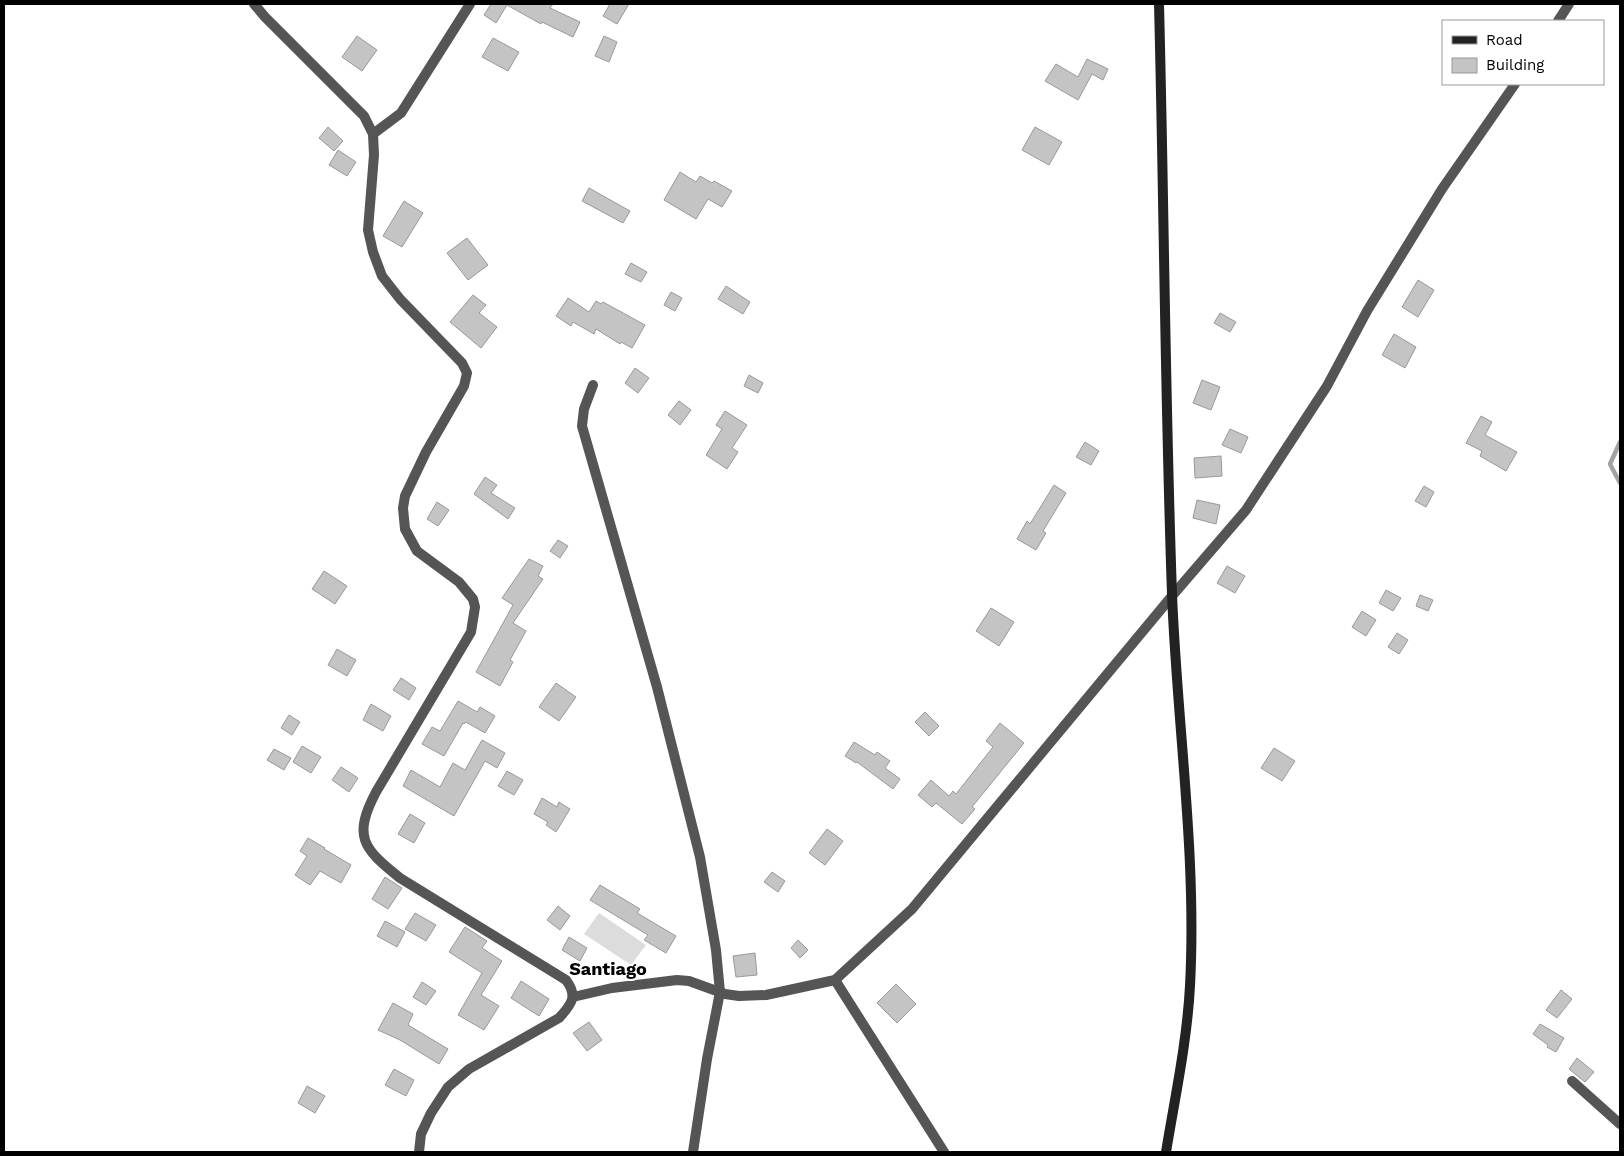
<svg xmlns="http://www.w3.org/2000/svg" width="1624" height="1156" viewBox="0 0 1624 1156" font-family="'Work Sans',sans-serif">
	<rect width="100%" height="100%" fill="#fff"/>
	<polygon fill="#dcdcdc" points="599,913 646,945 631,965 584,934"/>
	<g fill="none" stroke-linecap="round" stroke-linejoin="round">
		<polyline stroke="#a3a3a3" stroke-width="4.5" points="1620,442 1610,464 1620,483"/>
	</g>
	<g fill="#c4c4c4" stroke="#999">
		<polygon points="491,4 553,4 550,8 580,22 573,37 542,22 541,24 507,5 496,23 484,15"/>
		<polygon points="610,4 629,4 617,24 603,16"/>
		<polygon points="357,36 377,50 362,71 342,57"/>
		<polygon points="604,36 617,42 609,62 595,56"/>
		<polygon points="493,38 519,52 508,71 482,57"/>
		<polygon points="1087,59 1108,69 1103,80 1092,74 1078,100 1045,81 1056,64 1078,77"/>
		<polygon points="328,127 343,141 334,151 319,138"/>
		<polygon points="1035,127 1062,142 1049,165 1022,150"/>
		<polygon points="338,150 356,162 347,176 329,165"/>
		<polygon points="680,172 696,182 700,176 712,183 714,181 732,191 722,207 708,199 696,219 664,200"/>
		<polygon points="589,188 630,211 623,223 582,201"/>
		<polygon points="404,201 423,213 402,247 383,236"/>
		<polygon points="467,238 488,265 468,280 447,253"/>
		<polygon points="631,263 647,272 641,282 625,274"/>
		<polygon points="1418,280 1434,290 1418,317 1402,307"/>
		<polygon points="726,286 750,302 743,314 718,299"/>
		<polygon points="671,292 682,298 675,311 664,305"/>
		<polygon points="473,295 486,305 479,313 497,327 481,348 450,322"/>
		<polygon points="568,298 589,312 596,301 601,304 603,302 645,325 632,348 621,342 620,344 596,329 594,334 573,322 571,326 556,316"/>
		<polygon points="1220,313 1236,322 1230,332 1214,323"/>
		<polygon points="1394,334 1416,347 1405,368 1382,355"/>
		<polygon points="635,368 649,378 638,393 625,383"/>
		<polygon points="749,375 763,383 758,393 744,386"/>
		<polygon points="1202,380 1220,387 1211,410 1193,403"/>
		<polygon points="679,401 691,410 680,425 668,415"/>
		<polygon points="725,411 747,425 732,448 738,452 727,469 706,455 722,429 716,425"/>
		<polygon points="1481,416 1492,422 1485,435 1517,452 1506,471 1480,456 1482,451 1466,443"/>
		<polygon points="1230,429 1248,437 1241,453 1222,445"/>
		<polygon points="1085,442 1099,451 1091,465 1076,457"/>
		<polygon points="1221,456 1222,476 1195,478 1194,458"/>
		<polygon points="485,477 497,485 491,493 515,508 508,519 474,494"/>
		<polygon points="1054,485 1066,493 1043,531 1046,533 1036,550 1017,539 1027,521 1030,524"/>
		<polygon points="1424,486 1434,492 1426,507 1415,501"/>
		<polygon points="1197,500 1220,505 1216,524 1193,518"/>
		<polygon points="437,502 449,510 438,526 427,519"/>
		<polygon points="558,540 568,546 560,558 550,551"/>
		<polygon points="529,559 543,566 538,576 543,579 513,623 526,631 510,660 513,662 500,686 476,672 513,605 502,598"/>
		<polygon points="1227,566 1245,576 1235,593 1217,583"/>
		<polygon points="324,571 347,586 335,604 312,589"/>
		<polygon points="1386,590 1401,598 1393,611 1379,603"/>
		<polygon points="1420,595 1433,600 1428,611 1416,606"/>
		<polygon points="991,608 1014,622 999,646 976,631"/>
		<polygon points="1362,611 1376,620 1366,636 1352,627"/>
		<polygon points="1397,633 1408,640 1399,654 1388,647"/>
		<polygon points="337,649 356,660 347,676 328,665"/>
		<polygon points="401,678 416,688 409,700 393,690"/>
		<polygon points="556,683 576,697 559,721 539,707"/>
		<polygon points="458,701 477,712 480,707 495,716 485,733 466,722 464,724 463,723 444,756 422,744 432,727 440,731"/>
		<polygon points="371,704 391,716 383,731 363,720"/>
		<polygon points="925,712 939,726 929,736 915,722"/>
		<polygon points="289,715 300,722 292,735 281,728"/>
		<polygon points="1000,723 1024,743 972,807 975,809 962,824 936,803 932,807 918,795 931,780 949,796 953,791 956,794 993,747 986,741"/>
		<polygon points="482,740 505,753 497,768 485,761 454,816 403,786 411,770 440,787 453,763 465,770"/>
		<polygon points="854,742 875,755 877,752 890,761 885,768 900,779 893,789 857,762 856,763 845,756"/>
		<polygon points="302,746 321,757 311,773 293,762"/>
		<polygon points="1274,748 1295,761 1282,781 1261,768"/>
		<polygon points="274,749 291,758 284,770 267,760"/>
		<polygon points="341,767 358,778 349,792 332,780"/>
		<polygon points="507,771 523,780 514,795 498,786"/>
		<polygon points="542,798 557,807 559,802 570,809 556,832 546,825 548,822 534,814"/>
		<polygon points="410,814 425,823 414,843 398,834"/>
		<polygon points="827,829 843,841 825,865 809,853"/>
		<polygon points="308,838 325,848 324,849 351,865 341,883 320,871 310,885 295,875 307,856 300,851"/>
		<polygon points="772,872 785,881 778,892 764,882"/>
		<polygon points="385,877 402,888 388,909 372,899"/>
		<polygon points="600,885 640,909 637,913 676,936 666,953 644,940 648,935 590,900"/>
		<polygon points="558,906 570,916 560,930 547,920"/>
		<polygon points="415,913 436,925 426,941 405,929"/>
		<polygon points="385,921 405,932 397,947 377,936"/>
		<polygon points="465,927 487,941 482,948 502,961 481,995 499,1006 484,1030 458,1015 482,973 449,952"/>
		<polygon points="569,937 587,948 580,961 562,950"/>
		<polygon points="798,940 808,950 800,958 791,948"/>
		<polygon points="755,953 757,975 736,977 733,956"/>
		<polygon points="521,981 549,999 539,1016 511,998"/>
		<polygon points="422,982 436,991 426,1005 413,997"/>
		<polygon points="896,984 916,1004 897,1023 877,1003"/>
		<polygon points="1561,990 1572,999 1557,1018 1546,1010"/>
		<polygon points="393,1003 413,1014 408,1025 448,1049 439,1064 400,1040 378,1030"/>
		<polygon points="589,1022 602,1040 587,1051 573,1033"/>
		<polygon points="1540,1024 1564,1038 1556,1052 1547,1047 1548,1045 1533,1034"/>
		<polygon points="1577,1058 1594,1072 1585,1082 1569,1069"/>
		<polygon points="394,1069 414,1080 406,1096 385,1085"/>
		<polygon points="307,1086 325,1096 315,1113 298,1103"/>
	</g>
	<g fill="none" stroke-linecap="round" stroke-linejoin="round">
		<g stroke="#555" stroke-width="10">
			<path d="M254 4 265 17 364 116 373 134 374 155 368 230 373 252 382 276 400 299 462 363 467 373 464 386 426 452 405 496 403 508 405 529 417 551 459 582 473 599 475 607 471 632 376 792C353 836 362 848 400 878L566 980C578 996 572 1004 559 1018L469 1069 448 1087 431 1113 421 1134 419 1152"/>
			<polyline points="1558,21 1569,4"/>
			<polyline points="373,134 401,113 470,4"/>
			<polyline points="593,385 584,409 582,426 657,687 700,857 716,950 720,992 707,1059 693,1152"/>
			<polyline points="835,980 944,1152"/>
			<polyline points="573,997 612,988 677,980 689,981 725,994 739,996 766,995 835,980 912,909 1172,596 1246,510 1327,386 1367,311 1442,189 1515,84"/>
			<polyline points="1572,1081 1620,1124"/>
		</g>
		<path stroke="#222" stroke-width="10" d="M1159 4C1164 200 1165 397 1172 594 1177 724 1197 855 1190 986 1187 1042 1175 1097 1166 1152"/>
	</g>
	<g text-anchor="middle" stroke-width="4" stroke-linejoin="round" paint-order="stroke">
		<g font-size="18" font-weight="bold" fill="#000" stroke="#fff">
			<text x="608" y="975">Santiago</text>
		</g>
	</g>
	<rect width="1624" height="1156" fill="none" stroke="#000000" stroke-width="10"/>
	<rect x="1442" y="20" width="162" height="65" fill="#ffffff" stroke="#999999"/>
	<rect x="1452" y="36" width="25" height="8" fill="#222222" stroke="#999999"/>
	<text x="1486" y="45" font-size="15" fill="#000000">Road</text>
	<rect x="1452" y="58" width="25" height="15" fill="#c4c4c4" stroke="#999999"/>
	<text x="1486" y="70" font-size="15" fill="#000000">Building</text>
</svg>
